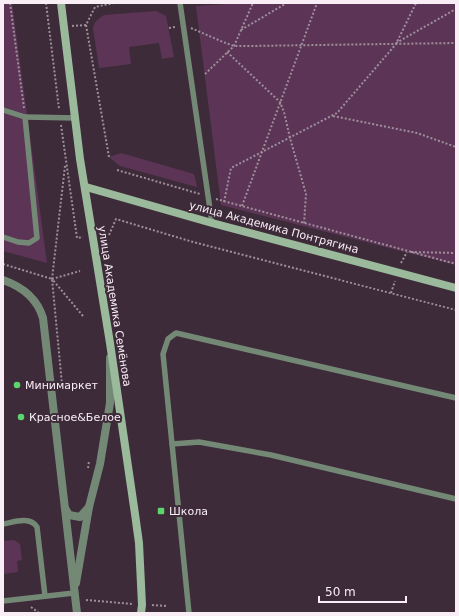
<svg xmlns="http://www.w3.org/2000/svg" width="459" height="616" viewBox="0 0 459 616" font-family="'DejaVu Sans',sans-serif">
	<rect width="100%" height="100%" fill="#3d2b3a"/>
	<g fill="#5c3556">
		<polygon points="3,3 12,3 47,263 3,251"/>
		<polygon points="240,3 456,3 456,265 221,205 196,6"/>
		<path d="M156 11 166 16 174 57 162 59 159 43 129 47 131 64 99 68 93 28C95 21 98 19 104 15Z"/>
		<polygon points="121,153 194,174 197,187 120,166 109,157"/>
		<polygon points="14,540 20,544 22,560 17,561 18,572 3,574 3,541"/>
	</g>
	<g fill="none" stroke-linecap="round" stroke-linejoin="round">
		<g stroke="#9e8f9b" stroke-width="2" stroke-dasharray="2 2" stroke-linecap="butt">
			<polyline points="10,3 24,108"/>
			<polyline points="46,3 59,109"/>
			<polyline points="86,25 109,157"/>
			<polyline points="72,26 86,25 95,7 114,3"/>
			<polyline points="169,28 175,27"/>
			<polyline points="191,28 223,42 234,46 249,46 456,43"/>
			<polyline points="241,30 285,4"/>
			<polyline points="396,43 456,9"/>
			<polyline points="227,52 280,102 284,112 290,138 306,194 304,224"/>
			<polyline points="205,74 234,46 253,3"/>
			<polyline points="333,116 417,133 456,147"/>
			<polyline points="61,125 77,238 83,237"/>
			<polyline points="65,166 52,279 83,316"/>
			<polyline points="117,170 200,194"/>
			<polyline points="216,199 456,264"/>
			<polyline points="224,202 231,168 337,113 396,44 416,3"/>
			<polyline points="242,206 317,3"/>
			<polyline points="109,235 116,219 193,242 456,310"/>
			<polyline points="411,252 456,253"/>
			<polyline points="401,263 407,252"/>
			<polyline points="3,264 52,279 62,384"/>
			<polyline points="52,279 80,271"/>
			<polyline points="391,293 395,281"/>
			<polyline points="88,468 89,461"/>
			<polyline points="86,600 133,604"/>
			<polyline points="152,605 166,606"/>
			<polyline points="31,607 39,613"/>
		</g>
		<g stroke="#748975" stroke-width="5.5">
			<polyline points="180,3 212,223"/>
			<polyline points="3,110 25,117 37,238 29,243 18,242 3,237"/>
			<polyline points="25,117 76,118"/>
			<polyline points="172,444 199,442 271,455 456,499"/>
			<path d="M3 524C14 522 30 516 37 527L45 596"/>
			<polyline points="3,601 74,593"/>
			<polyline points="189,613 163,354 168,339 176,333 456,398"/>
		</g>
		<g stroke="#748975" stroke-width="8">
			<path d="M3 280C23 287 37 298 43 318L77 613"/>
			<polyline points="65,508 69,515 80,517 89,507"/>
			<polyline points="76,583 89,507 100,464 110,403 110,358"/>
		</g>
		<g stroke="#9aba9b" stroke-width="8">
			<polyline points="61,3 80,159 110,343 135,514 139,543 142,605 141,613"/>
			<polyline points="86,187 212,223 456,288"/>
		</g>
	</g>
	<g fill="#5cd56d" stroke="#3d2b3a" stroke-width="1.5">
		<circle cx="17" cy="385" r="4"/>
		<circle cx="21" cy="417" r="4"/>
		<rect x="157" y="507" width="8" height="8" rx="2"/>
	</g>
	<g text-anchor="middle" stroke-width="4" stroke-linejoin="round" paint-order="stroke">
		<g font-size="11" fill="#f9edf6" stroke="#3d2b3a">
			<text transform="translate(274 227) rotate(15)" y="4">улица Академика Понтрягина</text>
			<text transform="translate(115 306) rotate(81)" y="4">улица Академика Семёнова</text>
		</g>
		<g font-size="11" fill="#f9edf6" stroke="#3d2b3a" text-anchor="start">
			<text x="25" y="389">Минимаркет</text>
			<text x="29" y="421">Красное&amp;Белое</text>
			<text x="169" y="515">Школа</text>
		</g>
	</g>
	<rect width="459" height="616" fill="none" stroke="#f9edf6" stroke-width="8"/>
	<path d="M319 596v6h87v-6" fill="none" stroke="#f9edf6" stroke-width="2"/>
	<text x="325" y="596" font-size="12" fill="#f9edf6" stroke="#3d2b3a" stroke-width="3" paint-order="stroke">50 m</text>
</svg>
